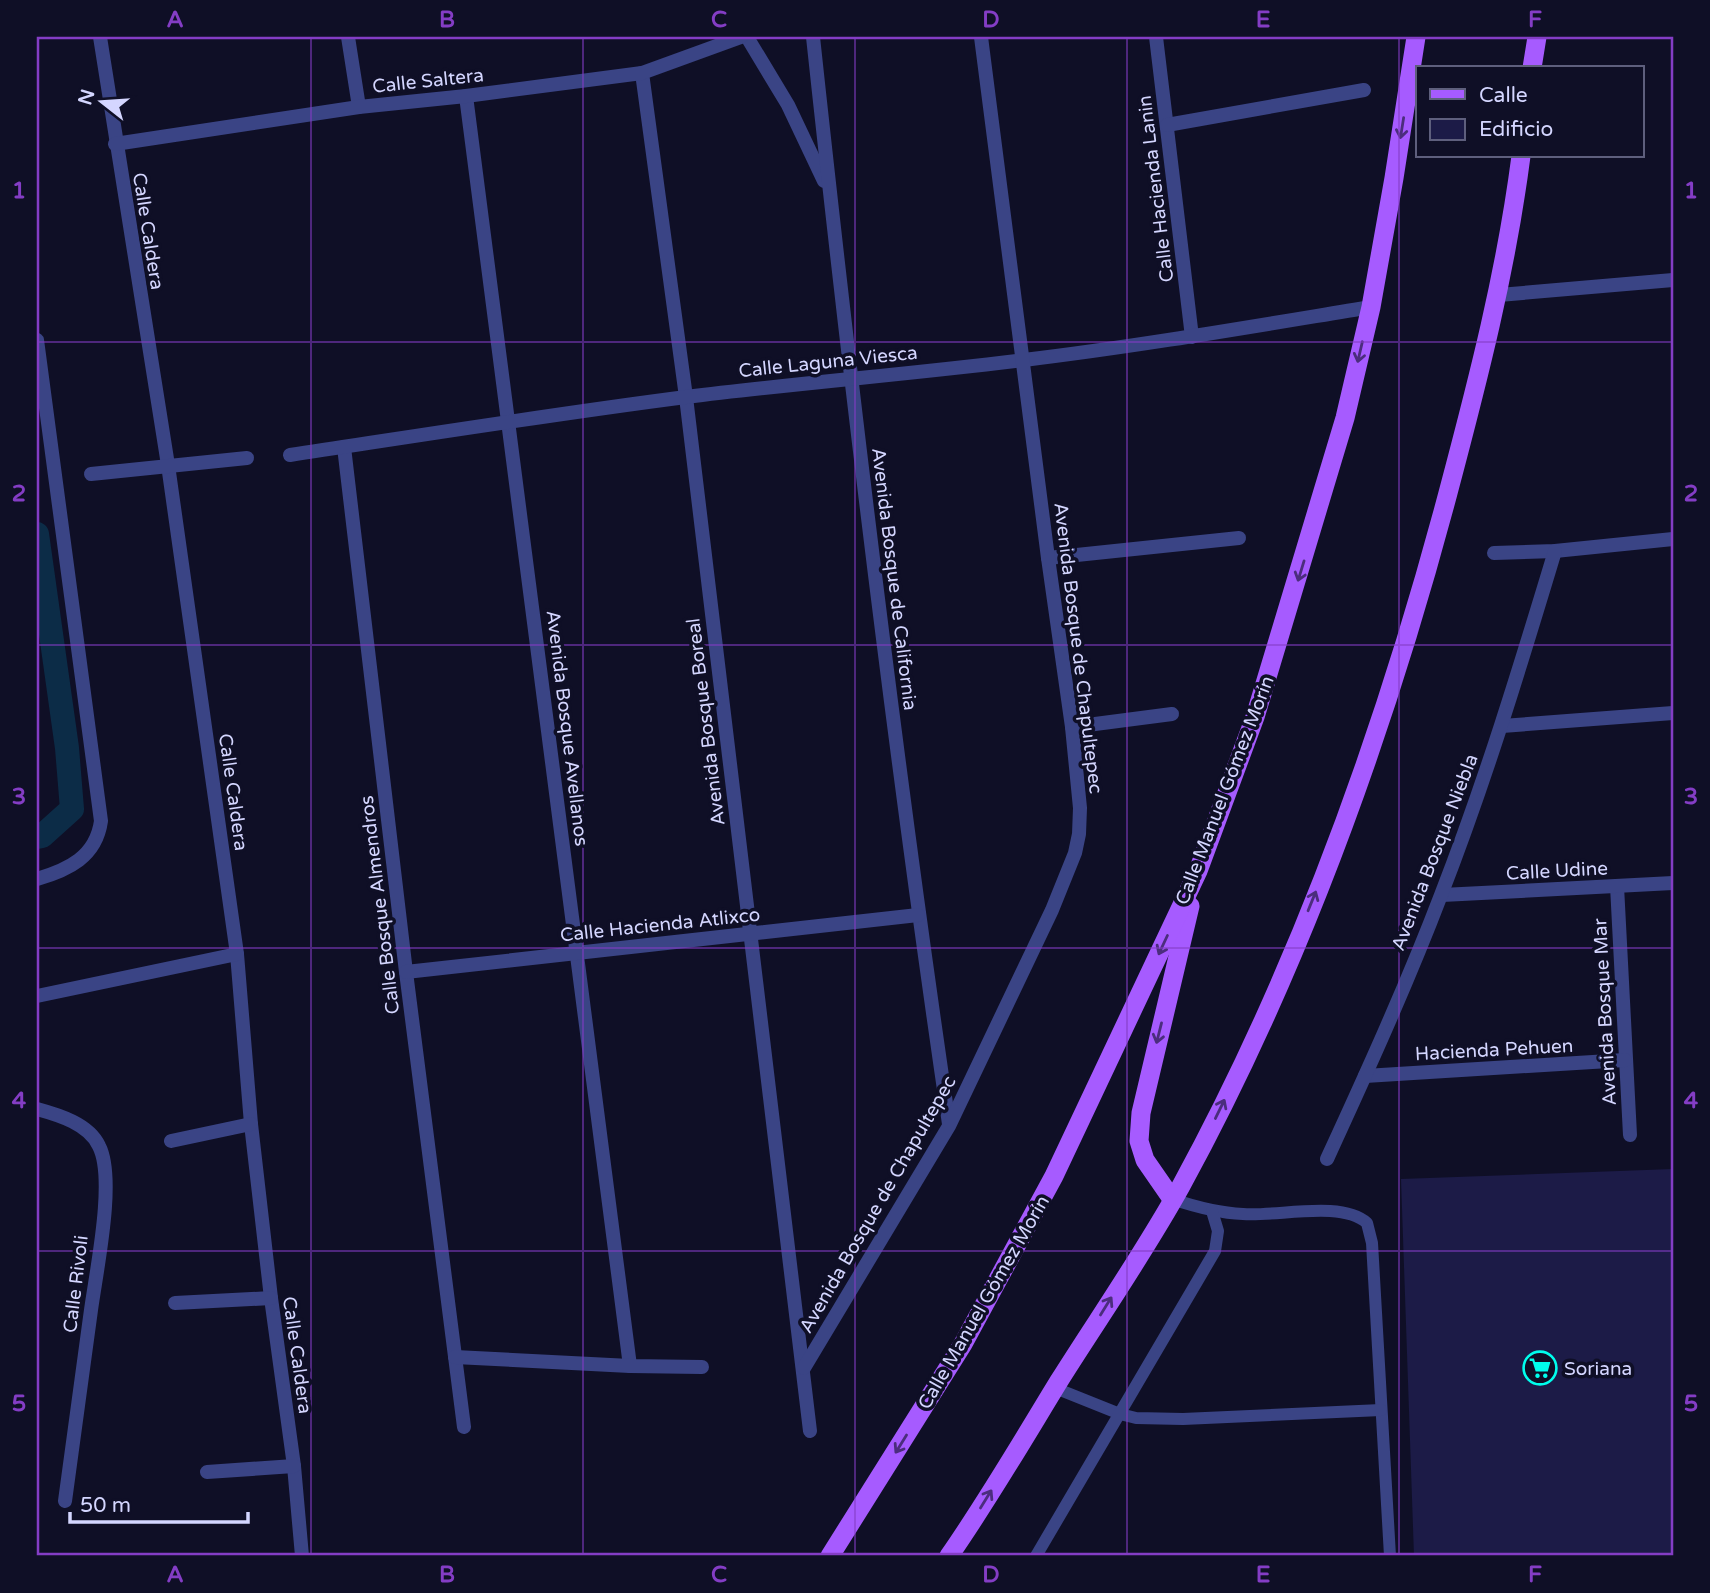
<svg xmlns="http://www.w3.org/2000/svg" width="1710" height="1593" viewBox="0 0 1710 1593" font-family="'Varela Round',sans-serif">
	<rect width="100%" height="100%" fill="#0f0f26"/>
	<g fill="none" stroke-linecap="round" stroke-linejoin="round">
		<polyline stroke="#0c2c47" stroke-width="24" points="37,534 67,748 72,809 42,836 37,837"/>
	</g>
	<polygon fill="#1c1b47" points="1673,1169 1673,1556 1414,1556 1401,1179"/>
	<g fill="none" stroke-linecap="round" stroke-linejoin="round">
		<g stroke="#3a4485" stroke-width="12">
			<path d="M1172 1199C1196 1207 1218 1213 1243 1214 1277 1217 1341 1200 1367 1223L1372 1243 1390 1556"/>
			<polyline points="1055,1388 1120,1414 1136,1418 1183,1419 1381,1410"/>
			<polyline points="1036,1556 1215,1251 1218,1231 1212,1211"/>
		</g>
		<g stroke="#3a4485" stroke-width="14">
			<polyline points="100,37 168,465 237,954 251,1124 271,1298 294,1466 302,1556"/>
			<polyline points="348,37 359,107"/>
			<polyline points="747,37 788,105 824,181"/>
			<path d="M813 37C852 400 896 763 949 1124"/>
			<polyline points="1156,37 1192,337"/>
			<polyline points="642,73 686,397 810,1431"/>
			<polyline points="466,96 630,1366"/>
			<polyline points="1167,125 1364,90"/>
			<polyline points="115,144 359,107 466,96 642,73 741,37"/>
			<polyline points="1499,295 1673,280"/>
			<path d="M37 340 101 821C96 857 68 870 37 879"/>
			<polyline points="344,447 406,972 464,1427"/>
			<path d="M290 455C422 435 554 414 686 397 799 383 911 374 1024 360 1140 346 1255 326 1371 307"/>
			<polyline points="91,474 247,458"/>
			<polyline points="1494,553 1555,551 1673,539"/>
			<polyline points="1048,558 1239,538"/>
			<polyline points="1502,726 1673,713"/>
			<polyline points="1072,727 1172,714"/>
			<polyline points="1617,886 1630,1135"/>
			<polyline points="1442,895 1673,883"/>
			<polyline points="406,972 918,915"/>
			<polyline points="37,996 237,954"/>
			<polyline points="1365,1076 1625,1060"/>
			<path d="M37 1109C59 1115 89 1124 99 1146 116 1179 96 1272 91 1310 82 1374 74 1437 65 1501"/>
			<polyline points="171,1141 251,1124"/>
			<path d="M1327 1159C1367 1072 1407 984 1441 895 1485 782 1520 667 1555 551"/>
			<polyline points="175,1303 271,1298"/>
			<polyline points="455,1357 630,1366 702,1367"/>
			<polyline points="804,1368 949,1126 1052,910 1075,853 1079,834 1080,808 1072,727 1048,558 981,37"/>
			<polyline points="207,1472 294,1466"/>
		</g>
		<g stroke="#a65bff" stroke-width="19">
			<polyline points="1532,68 1537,37"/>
			<polyline points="1172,1199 1145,1160 1139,1141 1141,1113 1190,906"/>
			<polyline points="830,1556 963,1344 1054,1176 1198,871 1255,717 1345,418 1371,307 1394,178 1416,37"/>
			<path d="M949 1556C988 1500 1023 1440 1059 1381 1100 1316 1144 1253 1181 1186 1299 970 1385 730 1448 493 1478 380 1506 272 1521 156"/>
		</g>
	</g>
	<defs><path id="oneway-shaft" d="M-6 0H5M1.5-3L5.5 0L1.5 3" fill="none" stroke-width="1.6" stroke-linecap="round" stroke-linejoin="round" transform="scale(1.75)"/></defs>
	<g stroke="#4b2d7d">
		<use href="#oneway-shaft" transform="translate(1402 128) rotate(99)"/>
		<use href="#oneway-shaft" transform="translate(1360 352) rotate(103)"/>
		<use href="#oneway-shaft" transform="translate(1301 571) rotate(107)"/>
		<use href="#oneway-shaft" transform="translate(1312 901) rotate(-68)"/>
		<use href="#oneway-shaft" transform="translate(1163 945) rotate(115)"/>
		<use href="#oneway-shaft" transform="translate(1159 1033) rotate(104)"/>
		<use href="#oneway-shaft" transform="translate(1220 1109) rotate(-64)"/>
		<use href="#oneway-shaft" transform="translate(1106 1306) rotate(-58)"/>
		<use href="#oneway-shaft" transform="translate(901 1444) rotate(122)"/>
		<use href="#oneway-shaft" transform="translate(986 1499) rotate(-58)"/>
	</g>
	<path fill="none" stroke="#843dc5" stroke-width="2" stroke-opacity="0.55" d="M311 37V1556M583 37V1556M855 37V1556M1127 37V1556M1399 37V1556M37 342H1673M37 645H1673M37 948H1673M37 1251H1673"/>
	<defs>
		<symbol id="supermarket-ring" viewBox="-11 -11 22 22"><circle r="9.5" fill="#0f0f26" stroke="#00feed" stroke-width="1.5"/><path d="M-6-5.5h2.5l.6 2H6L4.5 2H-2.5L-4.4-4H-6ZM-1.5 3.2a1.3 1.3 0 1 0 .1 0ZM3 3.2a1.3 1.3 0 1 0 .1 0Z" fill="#00feed"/></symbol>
	</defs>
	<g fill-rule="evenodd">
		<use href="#supermarket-ring" x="1521" y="1349" width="38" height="38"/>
	</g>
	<g text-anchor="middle" stroke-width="7" stroke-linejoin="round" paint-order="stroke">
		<g font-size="19" fill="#d4d6ff" stroke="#0f0f26">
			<text transform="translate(428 80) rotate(-6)" y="7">Calle Saltera</text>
			<text transform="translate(1155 189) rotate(-97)" y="7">Calle Hacienda Lanin</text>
			<text transform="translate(149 231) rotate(81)" y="7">Calle Caldera</text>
			<text transform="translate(828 361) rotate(-6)" y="7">Calle Laguna Viesca</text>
			<text transform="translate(895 579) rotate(83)" y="7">Avenida Bosque de California</text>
			<text transform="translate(1079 648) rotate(83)" y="7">Avenida Bosque de Chapultepec</text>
			<text transform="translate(705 722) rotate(-97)" y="7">Avenida Bosque Boreal</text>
			<text transform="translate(568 728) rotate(83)" y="7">Avenida Bosque Avellanos</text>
			<text transform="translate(1224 790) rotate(-69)" y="7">Calle Manuel Gómez Morín</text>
			<text transform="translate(234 792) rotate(82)" y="7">Calle Caldera</text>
			<text transform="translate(1434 852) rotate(-69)" y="7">Avenida Bosque Niebla</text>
			<text transform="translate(1557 870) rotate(-3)" y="7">Calle Udine</text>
			<text transform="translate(379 905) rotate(-97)" y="7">Calle Bosque Almendros</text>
			<text transform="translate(660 924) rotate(-6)" y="7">Calle Hacienda Atlixco</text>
			<text transform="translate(1604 1012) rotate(-93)" y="7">Avenida Bosque Mar</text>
			<text transform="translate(1494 1049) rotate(-3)" y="7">Hacienda Pehuen</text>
			<text transform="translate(877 1204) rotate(-60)" y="7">Avenida Bosque de Chapultepec</text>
			<text transform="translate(75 1284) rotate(-83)" y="7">Calle Rivoli</text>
			<text transform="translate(983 1302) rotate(-60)" y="7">Calle Manuel Gómez Morín</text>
			<text transform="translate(298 1355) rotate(82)" y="7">Calle Caldera</text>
		</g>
		<g font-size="19" fill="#d4d6ff" stroke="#0f0f26" text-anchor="start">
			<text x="1564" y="1375">Soriana</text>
		</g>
	</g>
	<rect width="1710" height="1593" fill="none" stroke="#0f0f26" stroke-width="77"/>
	<rect x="1416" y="66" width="228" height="91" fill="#0f0f26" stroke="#5e5f7d" stroke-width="2"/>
	<rect x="1430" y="89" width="35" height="10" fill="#a65bff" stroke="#5e5f7d" stroke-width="2"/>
	<text x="1479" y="102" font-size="21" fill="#d4d6ff">Calle</text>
	<rect x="1430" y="119" width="35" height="21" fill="#1c1b47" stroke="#5e5f7d" stroke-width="2"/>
	<text x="1479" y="136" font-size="21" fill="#d4d6ff">Edificio</text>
	<g transform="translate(102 102) rotate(287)" stroke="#0f0f26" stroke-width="5" paint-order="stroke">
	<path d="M0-5L12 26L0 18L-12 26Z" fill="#d4d6ff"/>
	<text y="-10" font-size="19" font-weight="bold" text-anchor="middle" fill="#d4d6ff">N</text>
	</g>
	<path d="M70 1512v10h178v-10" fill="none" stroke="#d4d6ff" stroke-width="3.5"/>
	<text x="80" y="1512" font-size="21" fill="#d4d6ff" stroke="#0f0f26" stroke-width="5" paint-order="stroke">50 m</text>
	<rect x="38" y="38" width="1634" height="1516" fill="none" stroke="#843dc5" stroke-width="2.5"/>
	<g font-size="23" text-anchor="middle" font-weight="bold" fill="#843dc5">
		<text x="175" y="27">A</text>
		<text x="447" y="27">B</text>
		<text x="719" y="27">C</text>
		<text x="991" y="27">D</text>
		<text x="1263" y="27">E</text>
		<text x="1535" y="27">F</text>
		<text x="19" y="198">1</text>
		<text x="1691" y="198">1</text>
		<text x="19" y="501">2</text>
		<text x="1691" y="501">2</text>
		<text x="19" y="804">3</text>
		<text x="1691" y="804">3</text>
		<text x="19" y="1108">4</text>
		<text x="1691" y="1108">4</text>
		<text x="19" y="1411">5</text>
		<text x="1691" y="1411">5</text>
		<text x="175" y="1582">A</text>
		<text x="447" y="1582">B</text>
		<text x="719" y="1582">C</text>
		<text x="991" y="1582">D</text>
		<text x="1263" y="1582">E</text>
		<text x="1535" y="1582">F</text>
	</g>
</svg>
